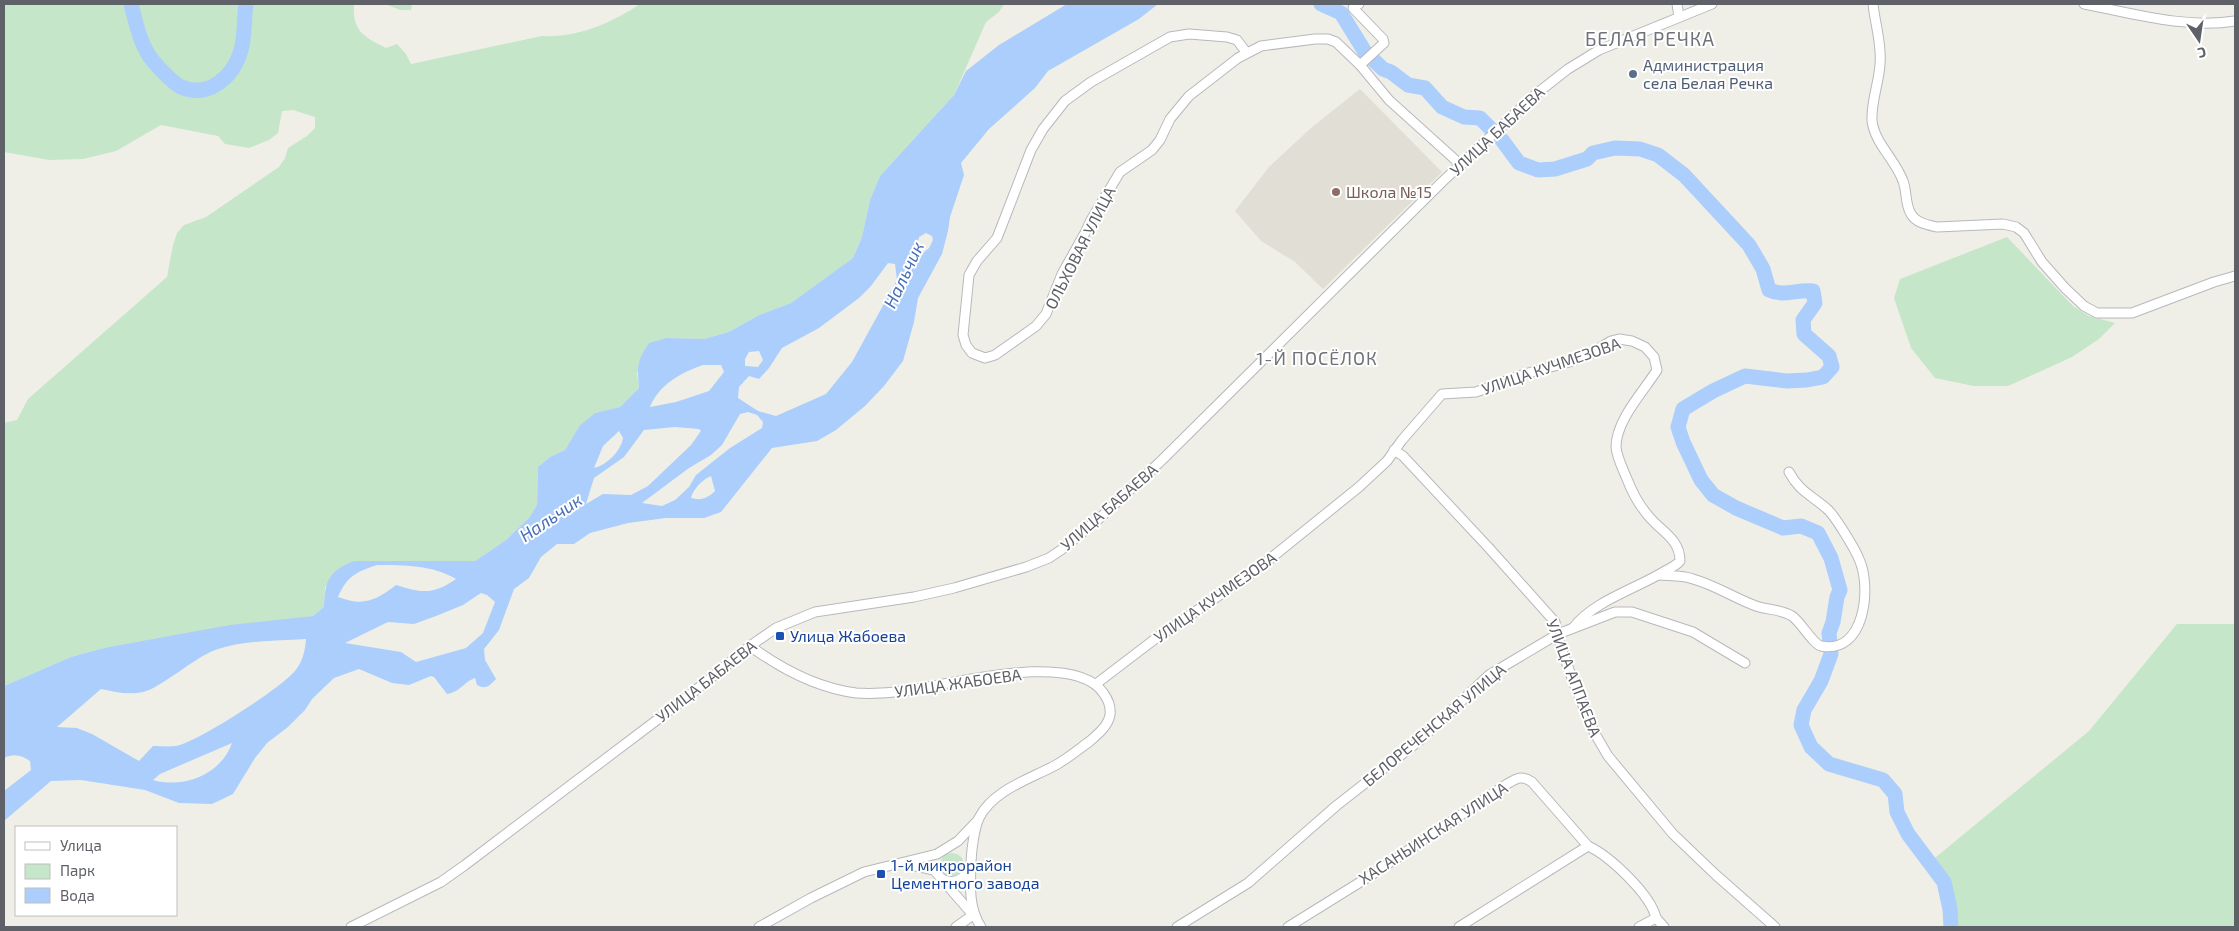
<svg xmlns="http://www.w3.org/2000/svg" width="2239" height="931" viewBox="0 0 2239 931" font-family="'Exo 2',sans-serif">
	<rect width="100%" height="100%" fill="#f0efe7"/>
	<polygon fill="#e0ded5" points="1360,89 1442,172 1323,289 1295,262 1261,241 1235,211 1269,167 1312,127"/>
	<g fill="#c5e6c9">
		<path d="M4 4H354C352 31 364 37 386 48L397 44 406 54 411 64 542 36C577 38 612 23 640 4H1004L999 12 986 22 954 95 880 176 870 200 862 237 853 258 791 303 759 315 729 332 704 339 667 338 637 373 639 388 620 407 595 413 580 425 565 450 550 457 538 467 537 505 529 518 506 540 475 561H354L325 587 324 607 313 616 104 648 71 657 4 686V423L17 420 28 399 167 277 173 245 177 233 184 225 206 217 279 167 285 158 288 148 307 136 315 128V117L293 110 282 111 278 133 269 140 249 148 225 144 218 136 161 125 116 151 83 159 49 160 4 152Z"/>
		<polygon points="385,4 412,4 411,10 400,10"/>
		<polygon points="2007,237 2073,306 2089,316 2115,323 2099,339 2072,357 2008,386 1974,386 1935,378 1911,348 1894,298 1900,279"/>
		<path d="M2177 624H2235V927H1951C1950 898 1947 886 1930 862L2089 731Z"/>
		<circle cx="952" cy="865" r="12"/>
	</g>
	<path fill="#abcefc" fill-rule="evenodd" d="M1067 4H1158L1139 19 1048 71 1035 88 989 129 961 163 964 175 950 217 948 231 942 254 918 298 914 322 903 361 884 386 865 406 836 430 817 441 772 448 721 512 704 518H666L628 523 590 533 574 544H557L541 557 529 578 514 589 499 630 484 649 485 660 496 679C489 686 486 690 477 685L475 678C462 683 462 691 447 694L434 677 431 676 409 685 392 683 359 669 334 678 312 699 305 710 288 727 267 743 255 758 233 794 212 804 179 803 145 790 81 780 51 781 4 821V791L31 770 30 761C22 755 13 753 4 758V686L71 657 104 648 230 625 313 616 324 607C325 580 329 571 354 561H475L506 540 529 518 537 505 538 467 550 457 565 450 580 425 595 413 620 407 639 388C637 366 637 361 649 343L667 338 704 339 729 332 759 315 791 303 853 258 862 237 870 200 880 176 954 95 966 71 999 45ZM926 233 932 236 933 240 929 248 923 253 917 249 919 237ZM888 263 895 264 897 280 852 362 826 394 776 416 758 411 738 398 739 387 749 376 759 379 769 368 782 348 819 328 859 298 871 286ZM759 351 763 360 758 367 745 366V359L749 352ZM703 365H721L724 372 709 391 676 402 650 407C659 385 680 373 703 365ZM748 412 757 415 763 422 762 428 730 448 696 475 689 487 675 500 662 506 642 503 689 468 711 455 722 445 740 414ZM675 427 699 429 701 431 691 445 648 486 631 495 603 494 586 504 594 478 624 457 644 430ZM619 431 623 438C621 451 607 465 594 468L603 446ZM711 476 715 491C708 498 701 501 691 498 693 489 703 479 711 476ZM377 565C404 565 433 565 456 579 433 595 421 593 396 585 376 600 364 607 338 597 347 576 356 572 377 565ZM481 593 487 595 495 602 483 633 466 648 416 662 401 652 345 643 388 622 414 624 436 616 463 605ZM306 639C305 651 303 661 295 671 281 688 198 742 176 746 169 747 160 746 153 746L139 761 92 734 77 728 57 727 101 689C115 692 129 695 143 692 159 689 194 658 215 650 244 640 276 641 306 639ZM232 743C221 774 185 789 153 780L160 774Z"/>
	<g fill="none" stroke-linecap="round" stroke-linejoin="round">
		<g stroke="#abcefc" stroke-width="15">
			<path d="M131 4C136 23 140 45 153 61 158 67 174 84 181 87 209 99 234 76 241 50 245 36 244 18 246 4"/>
			<path d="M1321 4 1341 13 1365 52 1383 69 1391 72 1408 85 1425 88 1442 107 1464 117 1480 118 1502 140 1519 163 1538 170 1555 169 1587 159 1593 153 1615 148 1640 149 1658 155 1684 175 1749 245 1763 269 1769 290C1784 297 1797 289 1813 291L1815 303 1803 320 1804 334 1829 356 1832 367 1823 377 1807 380 1787 381 1745 376 1713 391 1683 409 1678 427 1683 442 1701 480 1713 495 1736 508 1783 528 1801 526 1818 533 1831 558 1840 590 1837 597 1833 622 1829 633 1831 654 1821 681 1804 710 1801 725 1811 747 1829 764 1883 780 1895 794 1897 812 1908 834 1944 882 1950 909 1951 927"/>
		</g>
		<defs>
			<g id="minor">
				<polyline points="1359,4 1353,8 1383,39 1384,43 1360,65"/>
				<polyline points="1677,4 1679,17"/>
				<path d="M1873 4C1875 24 1882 44 1880 64 1879 83 1871 101 1872 121 1875 144 1895 159 1903 181 1907 191 1905 205 1911 214 1916 223 1928 225 1937 227L2003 224 2016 227 2024 233 2042 262 2065 288 2084 306 2097 313H2132L2214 282 2235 276"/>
				<path d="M2084 4C2132 13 2185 29 2235 21"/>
				<polyline points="1246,52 1237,40 1227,37 1189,34 1170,37 1091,82 1065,101 1043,129 1031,150 997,238 977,261 969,275 963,335 966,345 972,353 985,358 995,355 1036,326 1046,314 1062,274 1085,233 1091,220 1120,172 1152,150 1160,140 1170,119 1189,96 1238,58 1261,46 1315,39 1328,39 1336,42 1360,65 1389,100 1461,165"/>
				<polyline points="1394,450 1403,456 1489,548 1555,622 1561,648 1575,686 1594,732 1608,756 1673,834 1716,875 1775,927"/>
				<path d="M1659 575C1669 576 1682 575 1693 579 1715 585 1734 598 1756 606 1767 610 1781 609 1792 616 1801 622 1813 644 1821 646 1865 655 1872 587 1859 559 1855 549 1834 514 1826 508 1811 495 1799 491 1789 472"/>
				<path d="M750 646C780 668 817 688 856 693 872 694 889 693 905 691 948 685 1076 649 1104 694 1109 701 1111 707 1110 715 1108 726 1098 734 1090 741 1079 749 1068 758 1056 765 1030 779 993 790 979 818 974 829 971 853 971 866 970 887 969 909 981 927"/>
				<path d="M1096 684 1155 639 1255 571 1359 487 1387 461 1402 440 1442 394 1476 392 1525 374 1573 361 1590 354 1611 341 1619 339 1632 341 1645 347 1654 357 1657 370C1644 391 1616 420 1616 447 1617 458 1623 469 1627 479 1634 497 1642 511 1656 524 1668 535 1680 543 1680 561 1676 566 1670 568 1665 571 1636 589 1593 601 1573 628"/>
				<polyline points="906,864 934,870 973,915"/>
				<path d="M941 879C953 884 963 882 969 869"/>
				<polyline points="351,927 441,882 465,865 686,698 750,646 776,628 815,612 914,597 954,588 1026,567 1049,558 1061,550 1101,517 1163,459 1442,182 1536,94 1568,69 1599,50 1712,4"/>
				<polyline points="759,927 811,898 864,872 937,854 958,841 978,820"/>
				<polyline points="956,927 973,915"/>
				<polyline points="1177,927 1248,883 1336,806 1419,741 1489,675 1558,634 1615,612 1632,612 1693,632 1745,663"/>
				<path d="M1288 927 1370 876 1507 784C1517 778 1522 775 1532 782L1588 846"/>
				<path d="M1459 927 1588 846C1610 856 1651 895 1656 918"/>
				<polyline points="1639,927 1656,918 1664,927"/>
			</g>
		</defs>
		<use href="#minor" stroke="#b7b8bd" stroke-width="11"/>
		<use href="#minor" stroke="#fff" stroke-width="9"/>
	</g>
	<circle fill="#5c6f8a" stroke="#fff" stroke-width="2" cx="1633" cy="74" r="5"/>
	<circle fill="#8d6e63" stroke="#fff" stroke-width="2" cx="1336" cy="192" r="5"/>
	<g fill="#1a4fb4" stroke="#fff" stroke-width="2">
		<rect x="775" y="631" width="10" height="10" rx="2.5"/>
		<rect x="876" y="869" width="10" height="10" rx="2.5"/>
	</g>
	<g text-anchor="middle" stroke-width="4" stroke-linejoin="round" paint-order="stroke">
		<g font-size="16" fill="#4e5e75" stroke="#fff" text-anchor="start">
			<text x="1643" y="71">Администрация<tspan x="1643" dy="18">села Белая Речка</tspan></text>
		</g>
		<g font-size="16" fill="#5e6167" stroke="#fff">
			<text transform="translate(1497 131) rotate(-43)" y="6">УЛИЦА БАБАЕВА</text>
			<text transform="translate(1080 248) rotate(-63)" y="6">ОЛЬХОВАЯ УЛИЦА</text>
			<text transform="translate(1551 366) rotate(-19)" y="6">УЛИЦА КУЧМЕЗОВА</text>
			<text transform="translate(1109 507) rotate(-41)" y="6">УЛИЦА БАБАЕВА</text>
			<text transform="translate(1215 597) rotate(-35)" y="6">УЛИЦА КУЧМЕЗОВА</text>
			<text transform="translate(1574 678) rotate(69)" y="6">УЛИЦА АППАЕВА</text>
			<text transform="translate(706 681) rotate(-38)" y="6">УЛИЦА БАБАЕВА</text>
			<text transform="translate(958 683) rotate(-8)" y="6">УЛИЦА ЖАБОЕВА</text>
			<text transform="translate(1434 725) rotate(-40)" y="6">БЕЛОРЕЧЕНСКАЯ УЛИЦА</text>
			<text transform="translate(1433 833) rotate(-33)" y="6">ХАСАНЬИНСКАЯ УЛИЦА</text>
		</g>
		<g font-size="16" fill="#785e54" stroke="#fff" text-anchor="start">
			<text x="1346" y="198">Школа №15</text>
		</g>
		<g font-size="16" fill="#164399" stroke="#fff" text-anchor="start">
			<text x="790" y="642">Улица Жабоева</text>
			<text x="891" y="871">1-й микрорайон<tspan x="891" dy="18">Цементного завода</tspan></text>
		</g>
		<g font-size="18" font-style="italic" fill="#4a71b7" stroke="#fff">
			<text transform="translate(904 275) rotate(-65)" y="6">Нальчик</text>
			<text transform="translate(551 518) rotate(-34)" y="6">Нальчик</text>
		</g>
		<g font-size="18" letter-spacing="1" fill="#6f7379" stroke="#fff">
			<text x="1317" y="365">1-Й ПОСЁЛОК</text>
		</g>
		<g font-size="19" letter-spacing="1" fill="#6f7379" stroke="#fff">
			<text x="1650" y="46">БЕЛАЯ РЕЧКА</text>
		</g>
	</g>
	<rect width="2239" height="931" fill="none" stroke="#5e6167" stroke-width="10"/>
	<rect x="15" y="826" width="162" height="90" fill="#ffffff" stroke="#bfc0c2"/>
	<rect x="25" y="842" width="25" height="8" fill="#ffffff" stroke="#bfc0c2"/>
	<text x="60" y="851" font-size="15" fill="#5e6167">Улица</text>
	<rect x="25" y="864" width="25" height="15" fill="#c5e6c9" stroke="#bfc0c2"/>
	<text x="60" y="876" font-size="15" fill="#5e6167">Парк</text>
	<rect x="25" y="888" width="25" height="15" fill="#abcefc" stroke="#bfc0c2"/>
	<text x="60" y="901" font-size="15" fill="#5e6167">Вода</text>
	<g transform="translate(2199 40) rotate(167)" stroke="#ffffff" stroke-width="4" paint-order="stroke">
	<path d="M0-4L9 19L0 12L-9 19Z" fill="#5e6167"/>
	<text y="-8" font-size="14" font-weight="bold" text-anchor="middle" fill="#5e6167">С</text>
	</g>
</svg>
